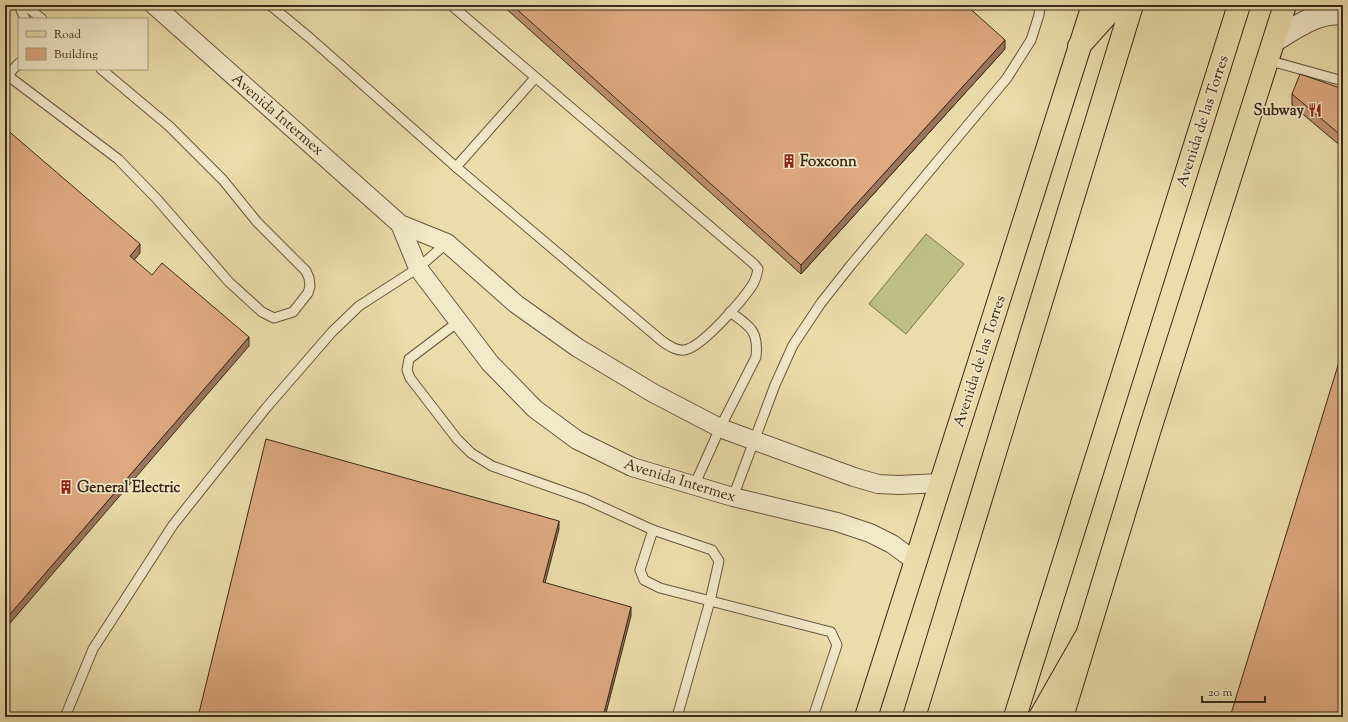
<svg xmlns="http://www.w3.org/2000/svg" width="1348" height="722" viewBox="0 0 1348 722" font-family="'Sorts Mill Goudy',serif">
	<rect width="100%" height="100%" fill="#ebddab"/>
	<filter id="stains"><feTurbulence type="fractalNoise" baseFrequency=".005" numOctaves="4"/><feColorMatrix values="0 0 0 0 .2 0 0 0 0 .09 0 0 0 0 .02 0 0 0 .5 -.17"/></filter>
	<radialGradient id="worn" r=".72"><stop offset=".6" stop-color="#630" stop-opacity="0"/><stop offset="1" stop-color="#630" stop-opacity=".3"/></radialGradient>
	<polygon fill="#bdbf84" stroke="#7c744e" points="926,234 964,264 906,334 869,304"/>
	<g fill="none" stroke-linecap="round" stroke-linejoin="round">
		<defs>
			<g id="service">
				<polyline points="19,5 25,19"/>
				<polyline points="25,5 42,19"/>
				<path d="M270 5 310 38 456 167 662 341C669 346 679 353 688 349 705 343 743 300 753 284 756 279 757 274 758 269L754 264 451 5"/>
				<polyline points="5,8 8,5"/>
				<polyline points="1267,60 1343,81"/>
				<polyline points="7,75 118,159 156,198 229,282 262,312 274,318 293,312 308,293 310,286 309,278 306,271 257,222 223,180 169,126 101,69"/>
				<polyline points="5,78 19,63"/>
				<polyline points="456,167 535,78"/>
				<polyline points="458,322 409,359 407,370 410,378 457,439 471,453 492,466 585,499 653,530 712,550 719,561 710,601 677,717"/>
				<path d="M694 486 720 428 756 357C759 331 750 326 730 312"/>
				<polyline points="733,497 775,385 793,345 821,303 851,265 1007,78 1031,40 1039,15 1040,5"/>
				<polyline points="653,530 640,570 644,580 660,588 831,632 837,645 813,717"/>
				<polyline points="65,717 93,649 173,525 266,408 332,332 359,306 418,268 447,243"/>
			</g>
			<g id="minor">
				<polyline points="154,5 400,224 447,243 516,304 578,348 653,393 720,428 854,477 878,484 899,485 940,483"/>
				<polyline points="400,224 418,268 490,363 535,409 577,440 632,467 733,497 837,522 870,533 892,544 915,561"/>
			</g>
			<path id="tertiary" d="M1275 40C1295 28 1319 10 1343 14"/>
			<g id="primary">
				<polyline points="866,717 1093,5"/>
				<polyline points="1062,717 1149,432 1285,5"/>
			</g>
			<g id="trunk">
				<polyline points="1079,46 1116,5"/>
				<polyline points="914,717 1132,5"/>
				<polyline points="1015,717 1239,5"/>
				<polyline points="1040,717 1085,638"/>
			</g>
		</defs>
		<use href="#service" stroke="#67573e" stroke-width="11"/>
		<use href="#minor" stroke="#67573e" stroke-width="20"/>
		<use href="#tertiary" stroke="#67573e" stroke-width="24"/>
		<use href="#primary" stroke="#3b2a19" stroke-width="24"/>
		<use href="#trunk" stroke="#3b2a19" stroke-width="24"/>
		<use href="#service" stroke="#f2e9c8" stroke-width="9"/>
		<use href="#minor" stroke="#f2e9c8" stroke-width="18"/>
		<use href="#tertiary" stroke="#f2e9c8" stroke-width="22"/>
		<use href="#primary" stroke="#ebddab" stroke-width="22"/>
		<use href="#trunk" stroke="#ebddab" stroke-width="22"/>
	</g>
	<g fill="#bf916f" stroke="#3b2a19">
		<polygon points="502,5 966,5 1005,49 801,274"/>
		<polygon points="1343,89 1343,148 1292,105 1292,94"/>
	</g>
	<g fill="#9b765a" stroke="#3b2a19">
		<polygon points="1005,40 1005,49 801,274 801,265"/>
		<polygon points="140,244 140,253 130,265 130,256"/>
		<polygon points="249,337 249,346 5,629 5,620"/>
		<polygon points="559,521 559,529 543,591 543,582"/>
		<polygon points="631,607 631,616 605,717 603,717"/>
	</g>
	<g fill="#dea981" stroke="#3b2a19">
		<polygon points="512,5 966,5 1005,40 801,265"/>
		<polygon points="1300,74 1343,89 1343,137 1292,94"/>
		<polygon points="5,128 140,244 130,256 152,275 162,263 249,337 5,620"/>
		<polygon points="1343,349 1343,717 1230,717"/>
		<polygon points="266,439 559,521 543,582 631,607 603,717 198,717"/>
	</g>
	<defs>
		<symbol id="restaurant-bare" viewBox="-9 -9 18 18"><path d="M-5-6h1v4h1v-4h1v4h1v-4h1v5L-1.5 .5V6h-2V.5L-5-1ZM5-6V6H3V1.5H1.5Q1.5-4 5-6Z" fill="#8f2418" stroke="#f2e9c8" stroke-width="2.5" paint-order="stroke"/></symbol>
		<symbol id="building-bare" viewBox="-9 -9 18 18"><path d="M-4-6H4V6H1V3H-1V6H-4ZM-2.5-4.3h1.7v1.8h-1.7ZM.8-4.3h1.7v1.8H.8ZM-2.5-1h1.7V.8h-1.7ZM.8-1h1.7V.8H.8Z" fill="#8f2418" stroke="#f2e9c8" stroke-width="2.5" paint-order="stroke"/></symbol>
	</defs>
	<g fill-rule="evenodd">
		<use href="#restaurant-bare" x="1305" y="100" width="20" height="20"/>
		<use href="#building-bare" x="779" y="151" width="20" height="20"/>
		<use href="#building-bare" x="56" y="477" width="20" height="20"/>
	</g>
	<g text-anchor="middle" stroke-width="3.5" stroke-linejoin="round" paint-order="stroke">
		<g font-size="15" font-weight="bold" fill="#3b2a19" stroke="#f2e9c8" text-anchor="start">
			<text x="1304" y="115" text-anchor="end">Subway</text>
			<text x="800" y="166">Foxconn</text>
			<text x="77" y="492">General Electric</text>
		</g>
		<g font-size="15" fill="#3b2a19" stroke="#f2e9c8">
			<text transform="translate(278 114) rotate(41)" y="5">Avenida Intermex</text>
			<text transform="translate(1202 121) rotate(-72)" y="5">Avenida de las Torres</text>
			<text transform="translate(979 361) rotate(-72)" y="5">Avenida de las Torres</text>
			<text transform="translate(680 480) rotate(17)" y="5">Avenida Intermex</text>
		</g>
	</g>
	<rect width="1348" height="722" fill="none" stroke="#ebddab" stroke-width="20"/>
	<rect x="6" y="6" width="1336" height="710" fill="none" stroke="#3b2a19" stroke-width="2"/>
	<rect x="10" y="10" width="1328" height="702" fill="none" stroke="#3b2a19"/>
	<rect x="18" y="18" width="130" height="52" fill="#f2e9c8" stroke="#a99d82"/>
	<rect x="26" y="31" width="20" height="6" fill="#ebddab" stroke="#a99d82"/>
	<text x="54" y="38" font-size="12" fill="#3b2a19">Road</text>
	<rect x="26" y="48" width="20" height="12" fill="#dea981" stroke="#a99d82"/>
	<text x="54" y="58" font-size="12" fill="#3b2a19">Building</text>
	<path d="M1202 696v6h63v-6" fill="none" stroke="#3b2a19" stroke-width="2"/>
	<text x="1208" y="696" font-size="12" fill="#3b2a19" stroke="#f2e9c8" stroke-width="3" paint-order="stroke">20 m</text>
	<rect width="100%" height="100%" filter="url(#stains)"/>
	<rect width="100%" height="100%" fill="url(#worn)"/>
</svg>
